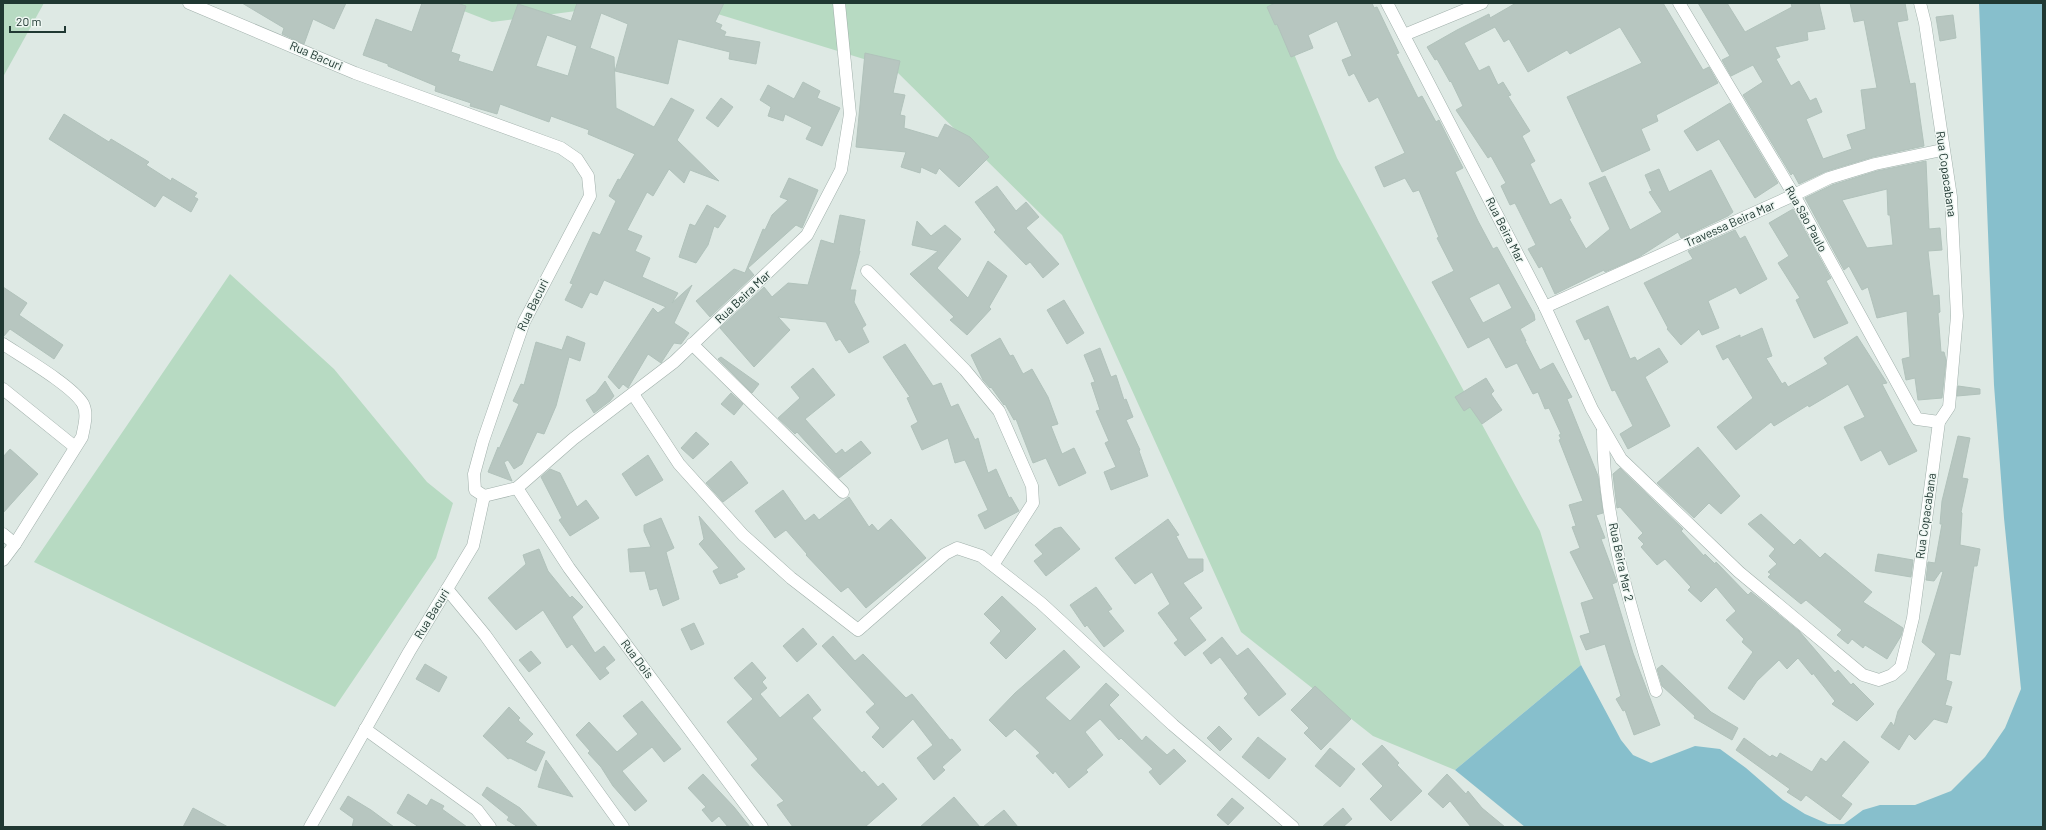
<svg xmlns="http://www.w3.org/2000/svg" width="2046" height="830" viewBox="0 0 2046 830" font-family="Barlow,sans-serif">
	<rect width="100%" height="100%" fill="#dee9e4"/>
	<g fill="#b7dac2">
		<polygon points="3,3 44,3 3,77"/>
		<polygon points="443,3 637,3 492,22"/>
		<polygon points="682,3 1273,3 1337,158 1540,531 1581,665 1455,770 1373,736 1241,632 1062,235 893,68"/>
		<polygon points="230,274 334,369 427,482 453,503 436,558 335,707 34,562"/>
	</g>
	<polygon fill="#87bfcc" points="1979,3 2043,3 2043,827 1525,827 1455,770 1581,665 1621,740 1633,755 1651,763 1695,746 1720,749 1746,768 1783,800 1805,814 1828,824 1844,824 1863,810 1880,805 1915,805 1951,791 1985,757 2005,728 2021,689 2004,518 1994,385"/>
	<g fill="#b7c6c0" stroke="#b1c2bb" fill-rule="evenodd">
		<polygon points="242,3 346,3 334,29 313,19 304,44 282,34 284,28"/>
		<path d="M422 3H457L466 6 451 52 460 55 458 61 493 72 518 4 571 21 577 3H724L715 22 722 25 720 29 726 32 724 36 760 42 756 64 729 59 730 52 678 39 668 84 615 71 628 24 601 13 590 48 614 57 616 108 654 127 671 98 694 110 677 140 719 181 690 170 684 183 669 169 653 196 647 192 627 230 642 236 635 251 650 258 642 277 678 293 672 303 692 285 674 323 689 333 681 344 674 343 661 363 648 354 628 388 623 384 619 389 608 377 653 308 658 313 666 307 604 280 597 295 590 292 582 308 565 300 573 284 570 283 593 232 600 235 616 201 609 196 618 179 620 180 635 154 588 134 589 130 551 116 549 122 500 104 497 114 470 106 471 103 435 91 436 86 388 66V64L363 55 376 19 412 32ZM547 35 577 46 568 76 536 66Z"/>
		<path d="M1275 3H1372L1374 8 1377 7 1399 53 1396 54 1418 98 1422 96 1436 122 1439 120 1463 168 1455 172 1478 221 1493 249 1497 247 1534 314 1535 320 1520 329 1526 341H1525L1540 370 1553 363 1572 397 1567 399 1598 476 1603 513 1596 515 1605 538 1601 539 1617 582 1612 584 1633 653 1660 725 1634 735 1625 710 1623 711 1616 699 1621 696 1605 644 1586 650 1580 636 1590 633 1581 603 1594 599 1570 552 1580 548 1572 527 1576 526 1569 505 1583 501 1559 440 1561 439 1559 435 1561 434 1549 408 1545 409 1538 392 1533 394 1517 363 1506 368 1489 337 1468 348 1432 282 1454 271 1437 238 1439 237 1419 190 1413 192 1405 178 1384 187 1375 167 1405 153 1378 97 1369 102 1354 73 1349 76 1342 60 1352 56 1337 21 1308 35 1313 48 1291 57 1277 24 1275 25 1267 7ZM1499 283 1512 308 1483 323 1469 298Z"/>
		<polygon points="1516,3 1663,3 1703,70 1709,67 1718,83 1656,115 1658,121 1641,129 1650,150 1602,172 1567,97 1642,63 1620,27 1570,54 1567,50 1528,72 1509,39 1504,42 1495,27 1464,43 1479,71 1489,66 1498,85 1503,82 1511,95 1508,96 1530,131 1522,136 1535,161 1530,164 1550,205 1561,199 1571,218 1569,219 1586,249 1610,229 1589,183 1605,176 1630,230 1662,212 1649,192 1652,191 1645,175 1659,169 1669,192 1711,170 1733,212 1728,216 1681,238 1678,232 1639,257 1605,272 1604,270 1555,294 1542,266 1539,268 1528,249 1536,245 1515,203 1510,205 1501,186 1506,183 1491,156 1488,158 1456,110 1463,106 1451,81 1450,82 1437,59 1435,60 1427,47 1457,30 1489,14 1490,18"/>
		<polygon points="1698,3 1727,3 1745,32 1792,7 1791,3 1819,3 1825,29 1807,32 1808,40 1775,47 1780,57 1776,59 1791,86 1799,81 1810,101 1816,98 1822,112 1806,119 1823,159 1852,149 1847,135 1866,129 1861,90 1877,88 1864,20 1854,22 1850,3 1905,3 1908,20 1897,22 1910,84 1915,83 1924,146 1873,157 1827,171 1799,184 1793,173 1791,175 1743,95 1763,82 1753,65 1731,76 1722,60 1730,56"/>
		<polygon points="1953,15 1956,38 1940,41 1936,17"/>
		<polygon points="865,53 900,61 893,93 905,95 900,115 905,116 904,128 938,138 945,124 970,137 989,157 959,187 939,168 936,174 921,167 920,173 901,167 906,152 856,147"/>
		<polygon points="803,82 820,91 817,98 840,108 822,146 806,139 812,127 785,114 783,121 768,116 771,107 760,100 768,85 794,99"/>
		<polygon points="721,98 733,107 718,127 706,118"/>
		<polygon points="1730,103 1778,183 1755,198 1719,139 1697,151 1684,131"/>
		<polygon points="64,114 109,142 111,139 149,162 146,165 171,181 172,178 197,193 194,197 198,199 191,212 163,195 155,207 49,139"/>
		<path d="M1926 161 1929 229 1940 228 1942 250 1928 251 1933 296 1939 295 1940 312 1938 313 1941 352H1944L1946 360 1942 398 1918 400 1915 378 1906 380 1902 359 1910 357 1907 311 1877 318 1868 287 1862 290 1849 266 1844 270 1805 198 1832 185 1877 171ZM1887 189 1888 215H1890L1893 245 1867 248 1842 200Z"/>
		<polygon points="789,178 818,190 802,228 796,225 748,268 754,275 710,317 696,301 734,269 745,273 763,229 765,230 772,215 788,200 780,197"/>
		<polygon points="997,186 1016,211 1026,202 1039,217 1026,228 1059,264 1043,278 1030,262 1026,265 994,232 996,230 975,202"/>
		<polygon points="707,205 726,216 718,228 714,226 708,245 696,263 679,257 690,224 695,226"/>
		<polygon points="1793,209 1831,278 1826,281 1848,323 1814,338 1796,300 1800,298 1778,263 1789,256 1769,223"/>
		<polygon points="840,215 865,220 859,251 860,251 850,290 856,290 854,302 866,325 862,328 869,342 849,353 840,339 836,341 826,322 778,317 790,330 754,367 720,328 764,287 772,297 788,283 808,285 821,240 834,244"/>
		<polygon points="917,221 931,236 945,225 961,239 937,268 968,298 988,261 1007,276 989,307 991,309 967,335 950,320 954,317 910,274 938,251 912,245"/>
		<polygon points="1735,230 1740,239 1745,236 1767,279 1740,294 1736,287 1708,301 1719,328 1702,335 1699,329 1681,345 1667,329 1668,328 1644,283 1693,259 1688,251"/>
		<polygon points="3,287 27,303 19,315 63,345 54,359 10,329 3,337"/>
		<polygon points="1064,300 1084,333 1067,344 1047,310"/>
		<polygon points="1608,306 1630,359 1635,357 1637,361 1659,348 1668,362 1645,377 1670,426 1628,449 1620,434 1633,426 1615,390 1612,391 1589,338 1585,340 1576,321"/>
		<polygon points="1762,328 1772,356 1766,358 1782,384 1785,382 1788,387 1828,364 1824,358 1857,336 1887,383 1882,384 1917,451 1889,465 1881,450 1861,461 1844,427 1865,417 1848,384 1809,407 1808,405 1774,426 1771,422 1736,450 1717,427 1753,398 1728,357 1723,360 1716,346 1740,335 1740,338"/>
		<polygon points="567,336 585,343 580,361 569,357 556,406 544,434 537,432 522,464 514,469 508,460 504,462 512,481 488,472 498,447 499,449 519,404 513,401 521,384 524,385 536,342 562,350"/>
		<polygon points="1000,338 1010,356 1013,355 1023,374 1032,369 1048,397 1058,424 1051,426 1062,454 1074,448 1086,473 1059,486 1046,458 1033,463 1016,419 1014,420 1005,404 1004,405 991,387 990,388 983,380 971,355"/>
		<polygon points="905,344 933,386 941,383 951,407 958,404 975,440 978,438 988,473 996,469 1009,498 1011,497 1019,511 985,529 978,515 988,510 965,460 955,463 948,438 922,450 911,426 918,422 907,398 910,397 883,357"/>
		<polygon points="1100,348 1111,377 1116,375 1124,400 1126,399 1133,417 1126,420 1140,450 1139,451 1148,476 1111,490 1104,472 1116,467 1105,443 1109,441 1096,411 1100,410 1091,383 1095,382 1084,355"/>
		<polygon points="721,357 759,384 752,393 718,359"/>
		<polygon points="813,368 835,395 805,419 836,454 842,449 845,453 861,441 871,453 839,478 797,432 795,434 778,418 800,398 791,387"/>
		<polygon points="1486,378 1494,391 1491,394 1502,410 1482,424 1470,407 1464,411 1455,397"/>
		<polygon points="605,381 614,396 610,401 594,413 586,400 596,393"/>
		<polygon points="1958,386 1980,389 1980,394 1957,396"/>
		<polygon points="731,393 743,404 734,415 721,404"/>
		<polygon points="696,432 709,444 693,459 681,448"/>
		<polygon points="1958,436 1970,438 1962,478 1968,479 1961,512 1962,513 1960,545 1980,549 1977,566 1974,566 1960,655 1950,653 1946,680 1952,682 1945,705 1952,707 1947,723 1934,719 1915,740 1909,734 1899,750 1881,737 1891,722 1894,726 1898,711 1936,654 1922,642 1943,572 1941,571 1934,581 1926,580 1928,562 1935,563 1942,524 1940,524 1942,501"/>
		<polygon points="1698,447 1740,496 1721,514 1709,503 1694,518 1657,483"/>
		<polygon points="10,449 38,474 3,513 3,457"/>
		<polygon points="648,455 663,480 636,496 622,474"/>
		<polygon points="731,461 748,483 723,502 706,483"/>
		<polygon points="1620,468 1683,529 1681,531 1704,556 1705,554 1715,564 1716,562 1748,595 1751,592 1799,631 1835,673 1838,670 1851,685 1853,683 1874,704 1857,721 1832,704 1835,701 1813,673 1812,675 1798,658 1787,669 1779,660 1757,681 1744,700 1728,688 1753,652 1742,642 1744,639 1726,620 1736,611 1716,587 1701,602 1688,590 1691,587 1665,559 1657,565 1641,547 1644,544 1638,538 1643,533 1620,507 1617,508 1613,474"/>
		<polygon points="550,469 560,473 577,507 586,500 599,518 570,536 559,520 562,518 541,477"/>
		<polygon points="783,490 805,521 814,514 819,520 849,497 869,527 872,524 878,531 891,519 926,558 866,608 848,587 841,592 806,555 807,554 786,530 775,538 755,511"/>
		<polygon points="1761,514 1794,545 1800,539 1820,558 1825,553 1872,592 1863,602 1903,628 1901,636 1887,659 1865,645 1863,648 1852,639 1848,644 1837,635 1842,630 1806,600 1801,604 1768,577 1771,574 1768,572 1777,564 1769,556 1775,549 1748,524"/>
		<polygon points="699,516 745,569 736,574 738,577 720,584 713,571 719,568 699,544 704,539"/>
		<polygon points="661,518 674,548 666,552 679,599 663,606 657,588 650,590 645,571 630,572 628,549 651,547 644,531 644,525"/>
		<polygon points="1168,519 1179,535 1176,536 1188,559 1203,559 1203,571 1183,583 1202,608 1189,618 1206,640 1185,656 1174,643 1178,640 1158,613 1170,604 1152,572 1135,584 1115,558"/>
		<polygon points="1061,527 1080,549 1046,576 1034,561 1043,554 1035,545 1054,529"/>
		<polygon points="539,549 548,571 570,598 572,596 583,607 572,617 595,653 604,646 615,660 605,668 609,673 600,680 572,644 567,648 543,610 516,630 488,598 526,564 523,555"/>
		<polygon points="1878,554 1913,560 1911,577 1875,571"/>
		<polygon points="1096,587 1112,609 1108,611 1124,631 1104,647 1087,625 1085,627 1070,605"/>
		<polygon points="1002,596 1036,629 1006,659 990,643 1001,631 984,614"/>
		<polygon points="694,623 704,644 691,650 681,629"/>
		<polygon points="803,628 817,644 797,662 783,646"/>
		<polygon points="833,636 855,661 863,654 906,698 912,694 950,740 952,739 961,750 942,767 945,770 934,780 917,758 933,745 913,719 883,748 872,737 880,728 866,712 875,704 822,646"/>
		<polygon points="1222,637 1237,656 1248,648 1286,694 1259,716 1244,698 1248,694 1220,657 1211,664 1203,653"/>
		<polygon points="1064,650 1080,667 1045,698 1070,721 1106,683 1119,695 1109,705 1142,741 1146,736 1167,755 1174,749 1186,761 1160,785 1149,772 1153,769 1121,738 1119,740 1100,719 1085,732 1103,755 1086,770 1088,772 1069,788 1055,771 1053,774 1036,756 1040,753 1015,729 1006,737 989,720 1015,693"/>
		<polygon points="531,651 541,663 529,672 519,660"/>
		<polygon points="752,662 766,678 762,682 767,688 760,694 780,718 808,694 821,710 812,718 862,773 864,771 878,787 883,783 897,799 865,827 793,827 777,805 784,801 751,765 758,759 727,722 753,699 734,678"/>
		<polygon points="425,664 447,677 439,692 416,679"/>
		<polygon points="1662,665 1711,712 1738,728 1732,740 1694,718 1695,716 1662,686 1657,669"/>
		<polygon points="1315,686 1351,719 1321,750 1304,733 1309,728 1291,710"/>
		<polygon points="642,701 681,749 664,762 652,747 622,771 647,801 635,811 613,786 601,767 588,753 590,751 576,735 589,722 617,752 638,734 623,716"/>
		<polygon points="509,707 520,718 518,720 533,734 525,742 545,752 536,771 510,758 508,759 483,736"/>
		<polygon points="1219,726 1232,739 1220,751 1207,738"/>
		<polygon points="1258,737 1286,759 1269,779 1242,757"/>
		<polygon points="1744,738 1770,757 1772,755 1777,758 1780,753 1812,772 1821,758 1826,762 1844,741 1869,762 1841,796 1852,804 1840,820 1806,795 1801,801 1787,792 1790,789 1736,750"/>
		<polygon points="1382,745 1399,763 1397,765 1422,791 1391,821 1370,799 1383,786 1362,764"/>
		<polygon points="1330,748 1355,769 1340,787 1315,766"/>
		<polygon points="546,760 573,797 538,787"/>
		<polygon points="703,774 734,807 750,827 728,827 719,816 712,822 702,810 706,807 688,788"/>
		<polygon points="1447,774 1466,794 1468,791 1482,808 1505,827 1471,827 1450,801 1443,808 1428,794"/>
		<polygon points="487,787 520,808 538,827 518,827 507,820 509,817 482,795"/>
		<polygon points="408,794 427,806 431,799 444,806 442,809 467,827 419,827 397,813"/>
		<polygon points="348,796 371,810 394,827 352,827 354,819 340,809"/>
		<polygon points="954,797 980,827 920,827"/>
		<polygon points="1232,798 1244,808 1228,825 1217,815"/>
		<polygon points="193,808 228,827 183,827"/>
		<polygon points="1343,808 1352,819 1343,827 1322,827"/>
		<polygon points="1004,810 1018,827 983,827"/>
	</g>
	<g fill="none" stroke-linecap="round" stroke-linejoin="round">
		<defs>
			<g id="street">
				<polyline points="189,3 355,73 561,148 577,159 588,176 590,196 524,322 483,441 474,474 475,490 484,496"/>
				<polyline points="1387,3 1545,307 1592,409 1621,459 1739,572 1863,675 1879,680 1892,675 1901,667 1913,618 1939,422 1949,407 1957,316 1951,197 1925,23 1920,3"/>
				<polyline points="1679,3 1794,195 1917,419 1939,422"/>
				<polyline points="1404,35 1482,3"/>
				<polyline points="867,271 965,370 999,411 1032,486 1033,503 993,565"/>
				<polyline points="1545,307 1794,195 1829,178 1875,164 1942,150"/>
				<path d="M3 344C21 356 73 386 83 404 88 414 84 427 82 437L15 544 3 560"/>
				<polyline points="692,344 843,492"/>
				<polyline points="3,389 75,447"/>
				<polyline points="633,394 679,464 743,535 791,578 858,630 945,554 957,548 981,556 1041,603 1173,725 1293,827"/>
				<path d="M1603 431C1603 520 1630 606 1656 691"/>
				<polyline points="517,488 569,568 762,827"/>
				<polyline points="484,496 517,488 573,439 674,362 807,235 841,170 850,114 839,3"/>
				<polyline points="3,534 15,544"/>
				<polyline points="447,589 485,635 623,827"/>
				<polyline points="365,729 477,810 490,827"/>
				<polyline points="310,827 409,652 473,546 484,496"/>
			</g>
		</defs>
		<use href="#street" stroke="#a1b0ab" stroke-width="13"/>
		<use href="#street" stroke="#fff" stroke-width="12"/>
	</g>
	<g text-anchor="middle" stroke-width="3" stroke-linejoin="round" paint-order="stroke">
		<g font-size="12" fill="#203832" stroke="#eef6f2">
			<text transform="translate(316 56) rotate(23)" y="4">Rua Bacuri</text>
			<text transform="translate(1946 174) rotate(82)" y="4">Rua Copacabana</text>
			<text transform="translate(1806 219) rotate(61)" y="4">Rua São Paulo</text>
			<text transform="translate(1730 224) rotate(-24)" y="4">Travessa Beira Mar</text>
			<text transform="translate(1505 230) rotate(63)" y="4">Rua Beira Mar</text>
			<text transform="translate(743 297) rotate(-43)" y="4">Rua Beira Mar</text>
			<text transform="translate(533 305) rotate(-64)" y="4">Rua Bacuri</text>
			<text transform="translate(1926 516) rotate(-82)" y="4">Rua Copacabana</text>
			<text transform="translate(1621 562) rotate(78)" y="4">Rua Beira Mar 2</text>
			<text transform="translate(432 614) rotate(-59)" y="4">Rua Bacuri</text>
			<text transform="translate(637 659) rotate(53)" y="4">Rua Dois</text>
		</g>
	</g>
	<rect width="2046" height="830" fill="none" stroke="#203832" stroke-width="8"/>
	<path d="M10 26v6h55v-6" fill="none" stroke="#203832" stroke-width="2"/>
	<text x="16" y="26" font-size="12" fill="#203832" stroke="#eef6f2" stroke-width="3" paint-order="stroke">20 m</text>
</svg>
